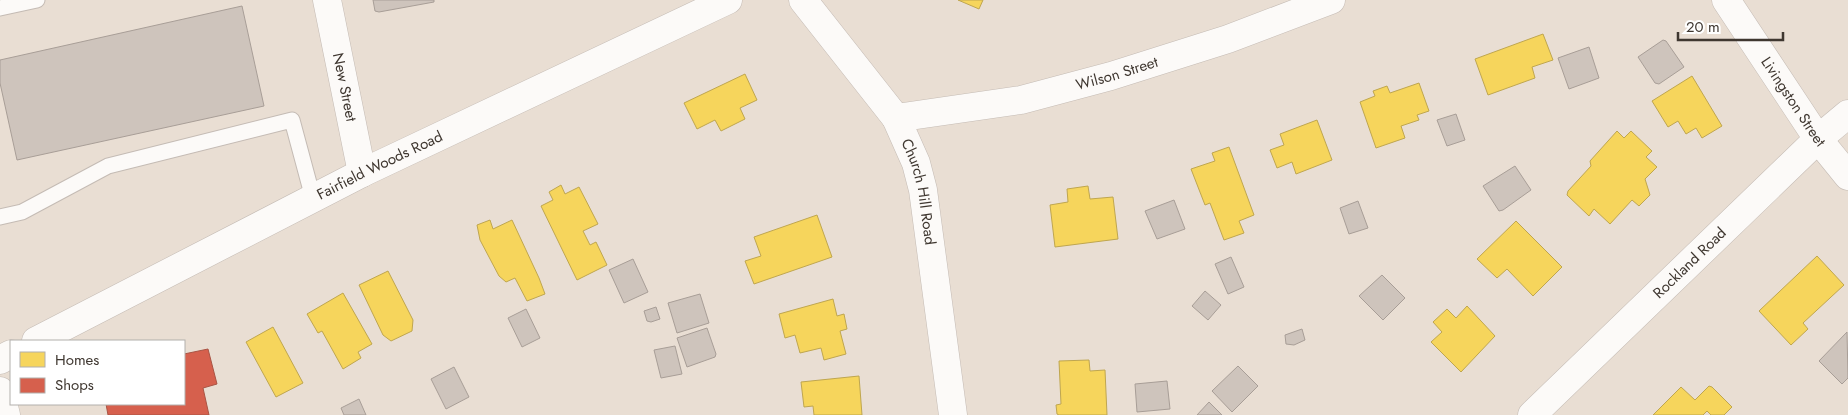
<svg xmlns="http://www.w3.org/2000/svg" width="1848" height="415" viewBox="0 0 1848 415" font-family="Jost,sans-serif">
	<rect width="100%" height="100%" fill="#e9ded3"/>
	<g fill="#f6d55c" stroke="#bfa64f">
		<polygon points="958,0 983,0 979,9"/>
		<polygon points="1543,34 1553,60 1532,67 1535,78 1488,95 1475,59"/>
		<polygon points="745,74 757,100 740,108 745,119 721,131 715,120 697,129 684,103"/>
		<polygon points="1692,76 1722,126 1702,138 1696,128 1686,134 1678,121 1668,127 1652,101"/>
		<polygon points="1419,83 1429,111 1417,115 1419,120 1401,126 1405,138 1376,148 1360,102 1375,96 1373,91 1387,86 1390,93"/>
		<polygon points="1317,120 1332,160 1296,174 1292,162 1277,168 1270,150 1284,145 1280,134"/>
		<polygon points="1617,131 1624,138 1631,131 1652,151 1646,157 1657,167 1645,179 1650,195 1639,206 1632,200 1610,224 1594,209 1589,216 1567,195 1568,191 1591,166 1590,161"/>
		<polygon points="1229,147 1254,215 1239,221 1244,233 1224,240 1210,203 1205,205 1191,169 1215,161 1212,153"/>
		<polygon points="561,185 565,194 579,187 598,224 583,231 590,245 596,242 607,265 577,280 541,206 553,200 549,192"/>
		<polygon points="1088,186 1090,199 1113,197 1118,239 1055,247 1050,205 1068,202 1067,189"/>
		<polygon points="817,215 832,257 754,284 745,261 761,256 754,237"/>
		<polygon points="490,220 493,229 512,220 539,278 545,294 527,301 515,278 506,282 499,276 480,240 477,225"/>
		<polygon points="1516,221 1562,267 1533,296 1507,269 1497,278 1477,259"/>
		<polygon points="1817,256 1844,285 1803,323 1808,329 1791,345 1759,311"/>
		<polygon points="388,271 413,320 412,331 391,341 383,335 359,285"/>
		<polygon points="343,293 372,344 358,352 361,358 343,369 322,331 318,333 307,314"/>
		<polygon points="833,299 837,316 844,314 847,329 840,331 846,354 824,360 821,348 800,353 795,335 785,338 779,314"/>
		<polygon points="1467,306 1495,336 1461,372 1431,342 1442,332 1433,322 1447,309 1456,318"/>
		<polygon points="273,327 303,383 276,397 246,342"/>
		<polygon points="1089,360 1090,371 1105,370 1107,415 1059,415 1057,414 1056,405 1061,404 1059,361"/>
		<polygon points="859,376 862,415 814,415 813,406 804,407 801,382"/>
		<polygon points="1709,386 1712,387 1732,407 1724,415 1711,415 1707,411 1703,415 1653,415 1681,387 1695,400"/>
	</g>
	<polygon fill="#d6604d" stroke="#a95444" points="208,349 217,384 203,388 209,415 108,415 106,404 184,404 184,354"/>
	<g fill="#cec4bc" stroke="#a89e97">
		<polygon points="373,0 434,0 434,2 379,12 375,11"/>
		<polygon points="242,6 264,106 17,160 0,83 0,60"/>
		<polygon points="1663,40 1666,41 1684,67 1659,84 1655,83 1638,57"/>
		<polygon points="1589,47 1599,78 1569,89 1558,58"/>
		<polygon points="1456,114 1465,140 1447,146 1437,120"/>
		<polygon points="1515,166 1531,190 1503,210 1499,211 1483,186"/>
		<polygon points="1174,200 1185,229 1157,239 1145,211"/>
		<polygon points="1358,201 1368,228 1349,234 1340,208"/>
		<polygon points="1231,257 1244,287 1228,294 1215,264"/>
		<polygon points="633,259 648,292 624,303 609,270"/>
		<polygon points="1382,275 1405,298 1383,320 1359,296"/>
		<polygon points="1205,291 1221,305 1208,320 1192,306"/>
		<polygon points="700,294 709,323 677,333 668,303"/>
		<polygon points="656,307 660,319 651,322 647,321 644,311"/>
		<polygon points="526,309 540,338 522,347 508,318"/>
		<polygon points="707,328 716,354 715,357 687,367 677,338"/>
		<polygon points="1302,329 1305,340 1294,345 1286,344 1285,335"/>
		<polygon points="1847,332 1848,378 1842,384 1819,361"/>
		<polygon points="675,346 682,374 661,378 654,350"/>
		<polygon points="1238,366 1258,386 1232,412 1212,391"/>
		<polygon points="454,367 469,397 446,409 431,379"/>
		<polygon points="1167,381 1170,409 1137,412 1135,384"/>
		<polygon points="359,399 366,415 344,415 341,408"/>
		<polygon points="1209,402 1222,415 1197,415"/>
	</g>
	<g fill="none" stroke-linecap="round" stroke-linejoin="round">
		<defs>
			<g id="service">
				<polyline points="0,8 37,0"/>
				<polyline points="0,217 22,212 108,166 292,120 313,198"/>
			</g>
			<g id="minor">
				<path id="s1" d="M327 0 362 173"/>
				<path id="s2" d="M1726 0 1818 139 1848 176"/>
				<path id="s3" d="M896 118 916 163 923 190 953 415"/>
				<path id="s4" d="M1532 415 1818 139 1848 114"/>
			</g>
			<g id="secondary">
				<path id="s5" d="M803 0 896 118 1021 100 1111 76 1228 39 1331 0"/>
				<path id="s6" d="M36 341 362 173 728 0"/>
				<polyline points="0,360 11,354"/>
				<polyline points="0,391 6,415"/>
			</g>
		</defs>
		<use href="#service" stroke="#c4bbb4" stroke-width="17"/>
		<use href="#minor" stroke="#c4bbb4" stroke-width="29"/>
		<use href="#secondary" stroke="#c4bbb4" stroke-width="29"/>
		<use href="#service" stroke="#fcfaf8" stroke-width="15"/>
		<use href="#minor" stroke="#fcfaf8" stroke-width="28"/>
		<use href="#secondary" stroke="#fcfaf8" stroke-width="28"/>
	</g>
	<g text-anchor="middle" stroke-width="5" stroke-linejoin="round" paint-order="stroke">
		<g font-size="15" fill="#3f3730" stroke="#fff">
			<text dy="5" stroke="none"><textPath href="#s5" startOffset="376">Wilson Street</textPath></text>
			<text dy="5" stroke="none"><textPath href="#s1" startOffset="89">New Street</textPath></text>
			<text dy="5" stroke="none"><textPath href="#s2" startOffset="122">Livingston Street</textPath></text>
			<text dy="5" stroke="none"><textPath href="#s6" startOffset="386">Fairfield Woods Road</textPath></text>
			<text dy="5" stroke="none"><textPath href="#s3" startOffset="78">Church Hill Road</textPath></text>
			<text dy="5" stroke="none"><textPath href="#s4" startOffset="219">Rockland Road</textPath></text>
		</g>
	</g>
	<rect x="10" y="340" width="175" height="65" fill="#ffffff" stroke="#b2afac"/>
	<rect x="20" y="352" width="25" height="15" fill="#f6d55c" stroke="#b2afac"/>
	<text x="55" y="365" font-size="15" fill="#3f3730">Homes</text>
	<rect x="20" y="378" width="25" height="15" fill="#d6604d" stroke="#b2afac"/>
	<text x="55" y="390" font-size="15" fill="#3f3730">Shops</text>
	<path d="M1678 32v8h105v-8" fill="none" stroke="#3f3730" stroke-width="2.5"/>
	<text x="1686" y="32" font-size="15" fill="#3f3730" stroke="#ffffff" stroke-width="4" paint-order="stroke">20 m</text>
</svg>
